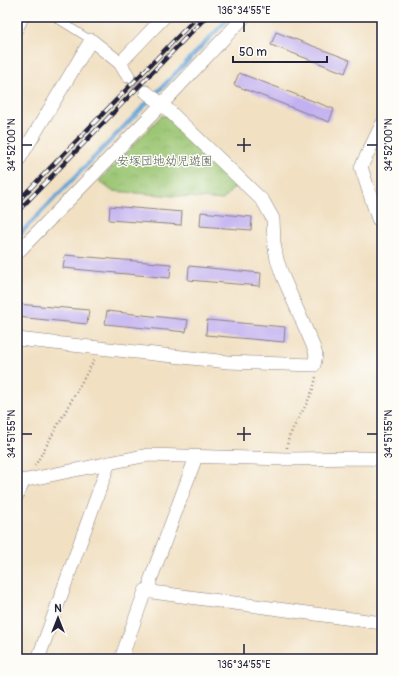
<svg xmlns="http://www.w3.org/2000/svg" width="399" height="676" viewBox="0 0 399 676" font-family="Pangolin,'Klee One',sans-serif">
	<defs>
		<pattern id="park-crowns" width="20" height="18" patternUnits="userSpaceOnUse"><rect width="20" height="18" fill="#9bc673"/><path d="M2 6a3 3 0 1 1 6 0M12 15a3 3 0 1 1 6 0" fill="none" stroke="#85aa64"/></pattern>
	</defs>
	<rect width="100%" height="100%" fill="#fdfcf7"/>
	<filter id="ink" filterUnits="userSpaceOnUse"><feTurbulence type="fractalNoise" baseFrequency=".025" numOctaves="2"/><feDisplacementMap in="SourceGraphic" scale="8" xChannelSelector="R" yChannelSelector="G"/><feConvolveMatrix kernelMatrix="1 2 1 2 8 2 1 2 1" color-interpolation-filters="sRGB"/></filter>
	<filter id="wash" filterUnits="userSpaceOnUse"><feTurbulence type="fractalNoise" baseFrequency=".012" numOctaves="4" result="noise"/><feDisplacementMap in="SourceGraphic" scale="16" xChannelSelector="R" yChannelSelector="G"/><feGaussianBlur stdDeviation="0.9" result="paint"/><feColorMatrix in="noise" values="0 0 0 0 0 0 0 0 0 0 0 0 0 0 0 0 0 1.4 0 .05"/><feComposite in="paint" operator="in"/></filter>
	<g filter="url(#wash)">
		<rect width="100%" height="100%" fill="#f1e0c2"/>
		<polygon fill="url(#park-crowns)" stroke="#5e7457" points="161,116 167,116 237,184 223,200 112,191 99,181"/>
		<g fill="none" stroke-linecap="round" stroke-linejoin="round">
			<polyline stroke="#67a4d8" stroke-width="4" points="17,237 230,17"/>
		</g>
		<g id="blocks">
			<g fill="#c2b1f0">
				<polygon points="276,32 350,60 345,73 271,45"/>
				<polygon points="239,73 334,109 329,122 234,85"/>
				<polygon points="110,206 182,212 181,225 109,220"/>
				<polygon points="201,212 252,217 251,230 200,226"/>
				<polygon points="65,255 171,264 170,278 63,268"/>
				<polygon points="189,266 261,273 260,286 188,280"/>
				<polygon points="17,304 89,310 87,324 17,317"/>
				<polygon points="107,311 188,320 186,332 105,324"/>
				<polygon points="207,320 285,327 284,342 206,335"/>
			</g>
		</g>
	</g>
	<g filter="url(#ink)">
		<use href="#blocks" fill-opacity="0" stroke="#8a817e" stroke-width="1"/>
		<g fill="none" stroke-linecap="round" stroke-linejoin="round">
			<polyline stroke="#c8baa7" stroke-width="13" stroke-dasharray="13 6" stroke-linecap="butt" points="128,76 146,92"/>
			<defs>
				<polyline id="lane" points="54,17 91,40"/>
				<g id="street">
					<polyline points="17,28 22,17"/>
					<polyline points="120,63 128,76"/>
					<polyline points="17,163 91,40 120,63 164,17"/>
					<polyline points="378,219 361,167 382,124"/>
					<polyline points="17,253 162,104 244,17"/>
					<polyline points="17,339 228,362 314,365 316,355 314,348 283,277 277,260 274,243 273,219 263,201 162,104 146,92"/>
					<polyline points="17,482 148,455 288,459 365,458 382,459"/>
					<polyline points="17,496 24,480"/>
					<polyline points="150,592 150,581 196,457"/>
					<polyline points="38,659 109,463"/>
					<polyline points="121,659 145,591 382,623"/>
				</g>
			</defs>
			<use href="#lane" stroke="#8a817e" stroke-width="8"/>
			<use href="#street" stroke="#8a817e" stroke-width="14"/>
			<g stroke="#8a817e" stroke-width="2.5" stroke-dasharray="1 3" stroke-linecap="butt">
				<path d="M287 448C287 438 293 429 297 421 305 407 313 393 316 377"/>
				<polyline points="35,466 94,360"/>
			</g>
			<use href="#lane" stroke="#fff" stroke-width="7"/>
			<use href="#street" stroke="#fff" stroke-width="13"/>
			<defs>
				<g id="rail">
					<polyline points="17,202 197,17"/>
					<polyline points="17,212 206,17"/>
				</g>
			</defs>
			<use href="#rail" stroke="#22223b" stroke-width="4.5"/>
			<use href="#rail" stroke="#fdfcf7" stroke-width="3" stroke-dasharray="9" stroke-linecap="butt"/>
		</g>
	</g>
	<path fill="none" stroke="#22223b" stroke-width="1.5" d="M244 22V32M244 138V152M22 145H32M237 145H251M367 145H377M244 427V441M22 434H32M237 434H251M367 434H377M244 644V654"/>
	<g text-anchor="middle" stroke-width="3" stroke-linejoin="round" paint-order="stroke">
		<g font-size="12" fill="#4c5b4f" stroke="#fdfcf7">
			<text x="165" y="165">安塚団地幼児遊園</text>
		</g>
	</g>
	<rect width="399" height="676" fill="none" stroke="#fdfcf7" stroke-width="44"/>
	<g transform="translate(58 618)" stroke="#fdfcf7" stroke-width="3" paint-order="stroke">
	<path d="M0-3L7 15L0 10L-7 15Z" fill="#22223b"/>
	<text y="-6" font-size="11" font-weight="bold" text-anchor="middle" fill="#22223b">N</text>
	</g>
	<path d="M233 56v6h94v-6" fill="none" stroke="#22223b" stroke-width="2"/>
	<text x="239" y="56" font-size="12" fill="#22223b" stroke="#fdfcf7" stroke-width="3" paint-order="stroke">50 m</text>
	<rect x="22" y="22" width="355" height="632" fill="none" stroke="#22223b" stroke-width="1.5"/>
	<g font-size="10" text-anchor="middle" fill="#22223b">
		<text x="244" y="14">136°34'55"E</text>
		<text transform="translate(11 145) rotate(-90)" y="4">34°52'00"N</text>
		<text transform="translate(388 145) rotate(-90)" y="4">34°52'00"N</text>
		<text transform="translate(11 434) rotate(-90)" y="4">34°51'55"N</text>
		<text transform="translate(388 434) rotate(-90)" y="4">34°51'55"N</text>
		<text x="244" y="668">136°34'55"E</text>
	</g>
</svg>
